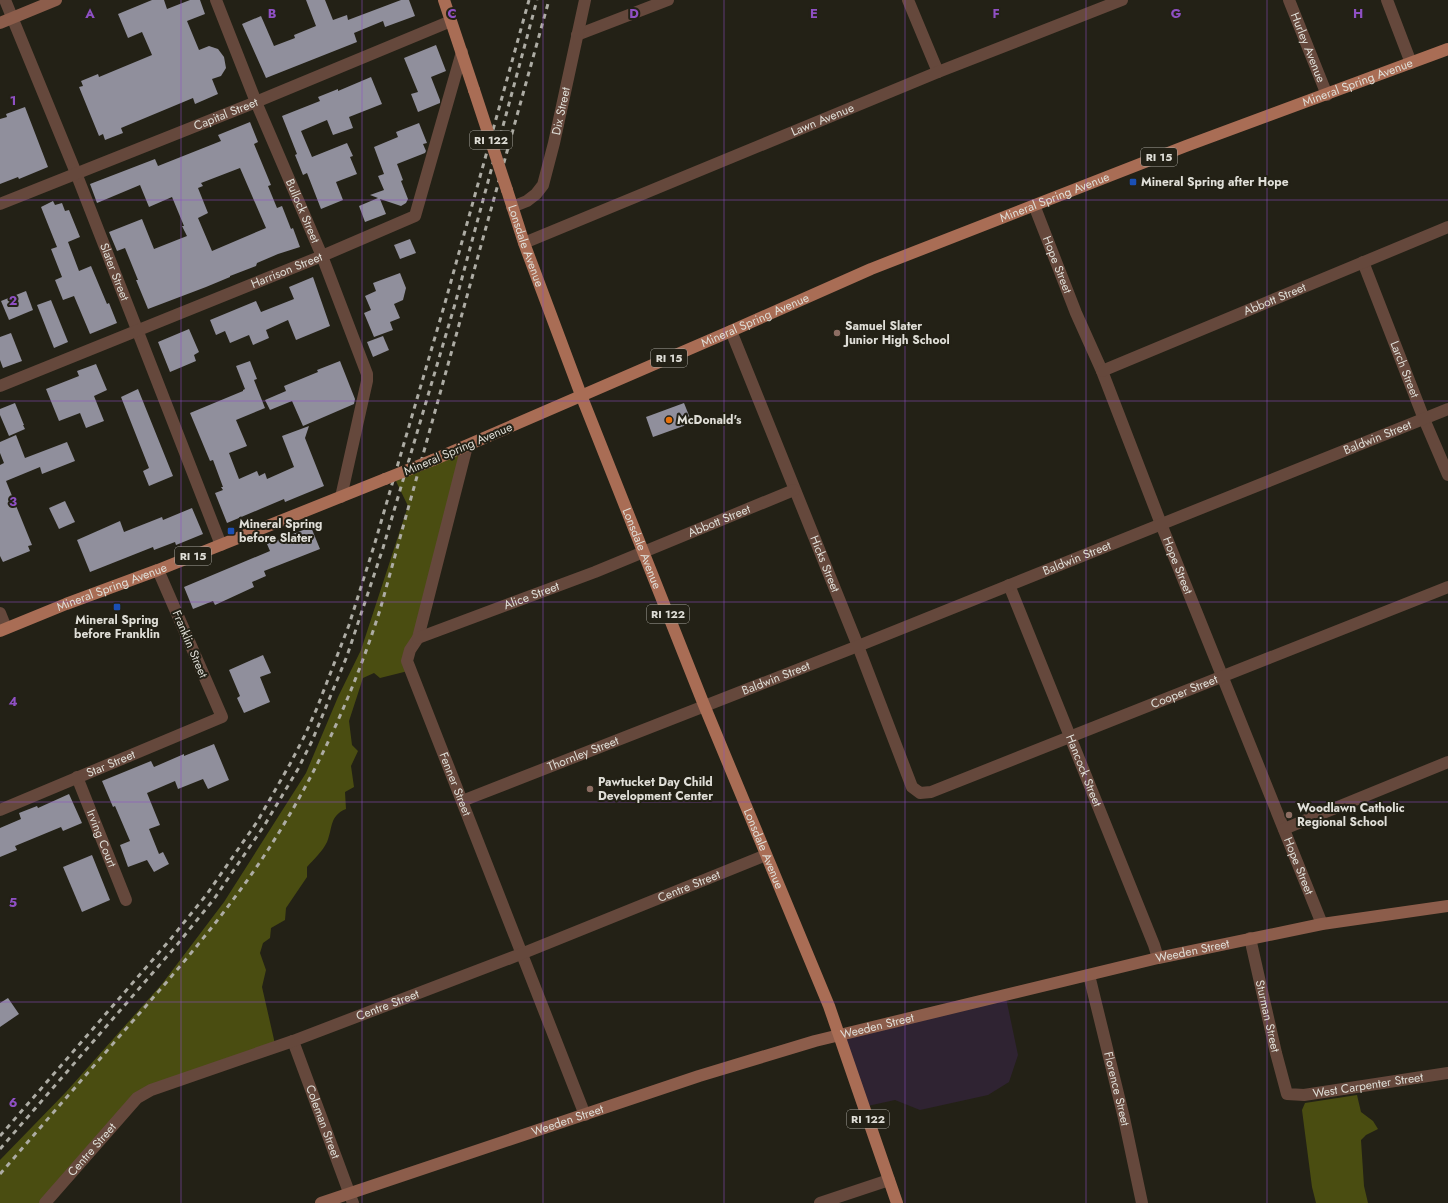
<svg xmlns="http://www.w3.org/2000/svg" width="1448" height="1203" viewBox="0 0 1448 1203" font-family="Jost,sans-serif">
	<rect width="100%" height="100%" fill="#232116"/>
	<polygon fill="#2f2332" points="1005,993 1018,1055 1009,1082 988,1095 920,1110 895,1100 863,1107 837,1043 847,1029"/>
	<g fill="#4a4d11">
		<path d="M465 445 408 671 380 678 374 673 363 678 349 721 352 745 358 751 351 766 354 787 345 792 346 809C329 816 333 828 327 842 323 851 313 860 307 867V877L286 908 285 920 271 928 270 938 263 943 260 953 266 970 262 987 275 1044 144 1092 45 1203H0V1160L66 1092 162 984 224 902 306 773 338 697 361 650 408 506 393 475Z"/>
		<polygon points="1357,1095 1361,1112 1373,1121 1378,1129 1366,1135 1361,1140 1364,1186 1368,1203 1316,1203 1312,1187 1302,1110 1305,1103"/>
	</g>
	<g fill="#908f9c" fill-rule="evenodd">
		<polygon points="152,0 164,0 167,9 190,0 200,0 205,14 187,21 199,50 209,46 218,49 224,57 226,68 221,76 212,79 218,94 195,104 193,98 121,128 123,133 105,140 103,134 99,136 79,87 83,86 81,81 98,74 99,77 152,55 142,32 128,38 118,14"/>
		<polygon points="306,0 325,0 333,20 347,15 348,20 401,0 409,0 415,16 385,27 383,21 354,33 357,42 266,78 242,24 261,16 274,46 295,38 294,35 316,26"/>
		<polygon points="436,45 446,71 431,77 440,100 440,103 418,112 411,94 418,92 404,58"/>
		<polygon points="371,77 382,104 349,117 353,128 333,135 327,120 301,131 312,157 347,143 353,156 350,157 357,174 336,182 343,200 321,209 307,173 303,175 295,155 297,154 282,116 320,101 318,97 338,89 338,91"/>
		<polygon points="25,107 48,167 19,179 18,177 0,184 0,119 7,117 6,114"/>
		<path d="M250 122 258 142 254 144 271 185 268 186 277 208 282 206 291 229 293 228 300 247 278 254 257 263 256 266 230 276V277L206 287 148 309 136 280H138L125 248 117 251 109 232 142 219 154 249 187 236 182 226H184L172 197 149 207 140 185 97 203 90 184 155 159 158 166 221 141 218 135ZM240 168 266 228 212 251 198 218 208 213 198 188 203 186 201 183Z"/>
		<polygon points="419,123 427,143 423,144 426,151 425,153 397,164 403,180 401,181 408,199 406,203 401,206 380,199 386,214 365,222 359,206 378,198 370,195 384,190 378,176 384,174 374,147 398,137 396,132"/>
		<polygon points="53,201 55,205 62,203 65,211 69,210 80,237 68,242 79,271 91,266 107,304 109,303 117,323 90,334 74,296 63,300 55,280 62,277 51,249 57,247 41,207"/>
		<polygon points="410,239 416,253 400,259 394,245"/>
		<polygon points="400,273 406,288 403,300 394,304 400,318 390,322 393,330 374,337 364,313 371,310 365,296 376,291 373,283"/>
		<polygon points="313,277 330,326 296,340 288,320 266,330 269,338 253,345 249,335 230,343 225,331 216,335 210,320 256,301 261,312 294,299 289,287"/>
		<polygon points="26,291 33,310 9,320 1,301"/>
		<polygon points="51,300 68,342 54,348 37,305"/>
		<polygon points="189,329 199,352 194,355 196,361 170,372 158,342"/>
		<polygon points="11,333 22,361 3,368 0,360 0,337"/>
		<polygon points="383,336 389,350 373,357 367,342"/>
		<polygon points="250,361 257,379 254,380 265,408 236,420 247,446 229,453 239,479 257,471 259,476 265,473 267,479 294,467 282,436 309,426 305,438 324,486 285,502 284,499 227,523 215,493 223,490 221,487 223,487 213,460 210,461 190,413 243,391 243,390 245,389 236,366"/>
		<polygon points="340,361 355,399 354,404 303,426 292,401 270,410 265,400 286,391 284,386 318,372 317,370"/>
		<polygon points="96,364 107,390 94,396 104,421 86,428 80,413 59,421 46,389 79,376 77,371"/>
		<polygon points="138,389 173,476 149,486 143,471 149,468 121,397"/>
		<polygon points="15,403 24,425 23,425 25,429 9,436 0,415 0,409"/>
		<polygon points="684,403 692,423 653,437 646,417"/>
		<polygon points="16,435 25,458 67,442 75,461 42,474 40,467 6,481 32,545 28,546 30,551 3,562 0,556 0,465 4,463 0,453 0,442"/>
		<polygon points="65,501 75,522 59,529 49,508"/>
		<polygon points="192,508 203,534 176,545 175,542 154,550 153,547 90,572 77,540 120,521 124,532 162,517 163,520"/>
		<polygon points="311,527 320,549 264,571 266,576 252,582 254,587 215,605 213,601 193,609 184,587 270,551 267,544"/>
		<polygon points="263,655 271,673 260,677 270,702 244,713 237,698 240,696 229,670"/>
		<polygon points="214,744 229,780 208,789 203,779 178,789 175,781 147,793 160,825 149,829 159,854 163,852 169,864 154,872 147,860 128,867 120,845 130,841 115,806 113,807 102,781 151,761 154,767 184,754 184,756"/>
		<polygon points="69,794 82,823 63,831 61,827 15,846 17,850 0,857 0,828 21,819 19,813 37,806 38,808"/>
		<polygon points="92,855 110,900 82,912 63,867"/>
		<polygon points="8,998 19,1014 0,1027 0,1003"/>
	</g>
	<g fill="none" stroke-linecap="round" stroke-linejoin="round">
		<g stroke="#65483c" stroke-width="12">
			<path id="s1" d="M5 0 76 173 221 545"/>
			<path id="s2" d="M216 0 256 102 322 256 367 374V381L341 497"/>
			<polyline points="908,0 938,72"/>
			<path id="s3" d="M1289 0 1327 95"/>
			<polyline points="1387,0 1411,63"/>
			<polyline points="577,35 668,0"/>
			<path id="s4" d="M0 204 256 102 451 21"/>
			<path id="s5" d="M1034 205 1076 313 1102 371 1161 524 1322 924"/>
			<path id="s6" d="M512 207 527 201 536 194 543 185 554 143 585 0"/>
			<path id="s7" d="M524 243 938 72 1122 0"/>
			<path id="s8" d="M1363 262 1424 419 1448 475"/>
			<path id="s9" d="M731 331 858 646 912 787 920 793 931 792 1448 587"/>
			<path id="s10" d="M1102 371 1448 227"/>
			<path id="s11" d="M0 386 322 256 415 216 462 52"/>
			<path id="s12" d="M467 446 418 638 410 650 407 661 585 1115"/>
			<path id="s13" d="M1009 585 1154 945 1158 958"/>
			<polyline points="0,613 6,628"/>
			<path id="s14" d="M418 638 595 572 794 490"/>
			<path id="s15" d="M77 777 126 900"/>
			<path id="s16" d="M462 801 858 646 1448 409"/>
			<path id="s17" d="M0 810 222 717 158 570"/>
			<polyline points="1284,829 1448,762"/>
			<path id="s18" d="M1250 938 1276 1053 1287 1094 1304 1095 1448 1073"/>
			<path id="s19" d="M1089 975 1124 1118 1142 1203"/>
			<path id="s20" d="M293 1041 353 1203"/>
			<path id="s21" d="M45 1203 137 1098 151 1090 293 1041 521 954 766 855"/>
			<polyline points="820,1203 889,1180"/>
		</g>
		<g stroke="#8c5d4b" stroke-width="12">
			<polyline points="0,23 56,0"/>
			<path id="s22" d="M321 1203 699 1076 815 1041 1158 958 1322 924 1448 906"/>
		</g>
		<g stroke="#a96d55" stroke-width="12">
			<polyline points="444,0 474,90"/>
			<path id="s23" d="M507 190 524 243 581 395 704 705 829 1006 897 1203"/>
			<path id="s24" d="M433 460 731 331 871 269 1186 146 1448 49"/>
			<path id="s25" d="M0 631 66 604 158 570 385 479"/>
		</g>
		<g stroke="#adaca4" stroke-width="3" stroke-dasharray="5 5" stroke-linecap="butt">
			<polyline points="0,1136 169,941 207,894 257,822 290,764 304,737 317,708 349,625 374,546 445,303 529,0"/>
			<polyline points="0,1149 176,946 214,899 264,826 298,769 312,741 347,656 383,548 455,304 537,0"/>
			<path d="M0 1174C46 1121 92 1068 138 1015 182 965 225 914 262 859 313 782 352 698 380 610L549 0"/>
		</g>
		<g stroke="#a96d55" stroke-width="12">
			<polyline points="474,90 507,190"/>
			<polyline points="385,479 433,460"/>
		</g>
	</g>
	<path fill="none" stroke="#8f50c4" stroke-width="1" stroke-opacity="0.55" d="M181 0V1203M362 0V1203M543 0V1203M724 0V1203M905 0V1203M1086 0V1203M1267 0V1203M0 200H1448M0 401H1448M0 602H1448M0 802H1448M0 1002H1448"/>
	<g fill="#1a4fb4" stroke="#232116" stroke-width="1.5">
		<rect x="1129" y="178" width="8" height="8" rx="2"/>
		<rect x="227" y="527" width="8" height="8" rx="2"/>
		<rect x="113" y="603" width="8" height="8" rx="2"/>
	</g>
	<g fill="#8d6e63" stroke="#232116" stroke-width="1.5">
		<circle cx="837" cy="333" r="4"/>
		<circle cx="590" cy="789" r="4"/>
		<circle cx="1289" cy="815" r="4"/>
	</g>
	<circle fill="#e8710a" stroke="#232116" stroke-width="1.5" cx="669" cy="420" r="4"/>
	<g text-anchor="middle" stroke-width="4" stroke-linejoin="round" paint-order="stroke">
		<g fill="#232116" stroke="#a7a59d" stroke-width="1">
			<rect x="470" y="131" width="42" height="18" rx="3"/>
			<rect x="1141" y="148" width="36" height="18" rx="3"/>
			<rect x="651" y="349" width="36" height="18" rx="3"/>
			<rect x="175" y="547" width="36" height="18" rx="3"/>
			<rect x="647" y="605" width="42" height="18" rx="3"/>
			<rect x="847" y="1110" width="42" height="18" rx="3"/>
		</g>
		<g font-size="11" font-weight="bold" fill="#dfded7">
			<text x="491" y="144">RI 122</text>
			<text x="1159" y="161">RI 15</text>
			<text x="669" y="362">RI 15</text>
			<text x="193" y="560">RI 15</text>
			<text x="668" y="618">RI 122</text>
			<text x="868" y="1123">RI 122</text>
		</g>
		<g font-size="12" fill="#dfded7" stroke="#232116">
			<text dy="4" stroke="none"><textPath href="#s3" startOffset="51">Hurley Avenue</textPath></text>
			<text dy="4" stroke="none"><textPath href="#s24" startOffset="999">Mineral Spring Avenue</textPath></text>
			<text dy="4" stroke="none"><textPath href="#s6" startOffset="115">Dix Street</textPath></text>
			<text dy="4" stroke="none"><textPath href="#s4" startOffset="243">Capital Street</textPath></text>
			<text dy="4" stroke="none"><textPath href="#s7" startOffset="323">Lawn Avenue</textPath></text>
			<text dy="4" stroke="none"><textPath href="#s24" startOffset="675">Mineral Spring Avenue</textPath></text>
			<text dy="4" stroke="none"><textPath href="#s2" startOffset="228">Bullock Street</textPath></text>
			<text dy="4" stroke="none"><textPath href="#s23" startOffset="59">Lonsdale Avenue</textPath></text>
			<text dy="4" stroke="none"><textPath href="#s5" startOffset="64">Hope Street</textPath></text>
			<text dy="4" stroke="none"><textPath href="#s11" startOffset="309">Harrison Street</textPath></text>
			<text dy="4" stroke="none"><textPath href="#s1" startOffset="293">Slater Street</textPath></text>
			<text dy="4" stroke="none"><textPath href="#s10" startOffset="187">Abbott Street</textPath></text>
			<text dy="4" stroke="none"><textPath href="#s24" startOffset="351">Mineral Spring Avenue</textPath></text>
			<text dy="4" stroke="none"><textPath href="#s8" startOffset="115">Larch Street</textPath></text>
			<text dy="4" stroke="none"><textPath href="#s16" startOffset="985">Baldwin Street</textPath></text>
			<text transform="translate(458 449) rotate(-23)" y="4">Mineral Spring Avenue</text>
			<text dy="4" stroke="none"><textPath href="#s14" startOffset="323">Abbott Street</textPath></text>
			<text dy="4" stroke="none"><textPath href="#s23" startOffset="383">Lonsdale Avenue</textPath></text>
			<text dy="4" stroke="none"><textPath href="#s16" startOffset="661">Baldwin Street</textPath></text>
			<text dy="4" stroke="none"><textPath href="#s9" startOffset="251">Hicks Street</textPath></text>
			<text dy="4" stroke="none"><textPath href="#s5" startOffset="388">Hope Street</textPath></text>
			<text dy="4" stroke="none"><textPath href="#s25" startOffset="120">Mineral Spring Avenue</textPath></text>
			<text dy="4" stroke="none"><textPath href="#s14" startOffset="121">Alice Street</textPath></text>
			<text transform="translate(190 644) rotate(67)" y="4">Franklin Street</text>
			<text dy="4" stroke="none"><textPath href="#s16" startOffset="337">Baldwin Street</textPath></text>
			<text dy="4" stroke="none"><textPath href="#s9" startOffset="784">Cooper Street</textPath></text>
			<text dy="4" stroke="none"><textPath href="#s16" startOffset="130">Thornley Street</textPath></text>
			<text dy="4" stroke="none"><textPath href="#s17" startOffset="120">Star Street</textPath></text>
			<text dy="4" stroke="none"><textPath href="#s13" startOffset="200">Hancock Street</textPath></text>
			<text dy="4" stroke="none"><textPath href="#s12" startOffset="356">Fenner Street</textPath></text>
			<text dy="4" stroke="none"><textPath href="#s15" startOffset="66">Irving Court</textPath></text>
			<text dy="4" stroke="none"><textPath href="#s23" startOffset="707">Lonsdale Avenue</textPath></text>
			<text dy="4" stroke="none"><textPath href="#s5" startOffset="712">Hope Street</textPath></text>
			<text dy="4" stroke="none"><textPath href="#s21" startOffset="731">Centre Street</textPath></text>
			<text dy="4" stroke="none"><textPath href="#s22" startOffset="908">Weeden Street</textPath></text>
			<text dy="4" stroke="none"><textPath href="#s21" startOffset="407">Centre Street</textPath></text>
			<text dy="4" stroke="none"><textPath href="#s18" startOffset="80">Sturman Street</textPath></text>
			<text dy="4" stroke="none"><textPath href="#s22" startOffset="584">Weeden Street</textPath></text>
			<text dy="4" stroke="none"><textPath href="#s18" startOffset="242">West Carpenter Street</textPath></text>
			<text dy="4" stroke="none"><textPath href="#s19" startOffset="117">Florence Street</textPath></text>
			<text dy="4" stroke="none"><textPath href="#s22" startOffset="260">Weeden Street</textPath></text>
			<text dy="4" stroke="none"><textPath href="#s20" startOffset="86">Coleman Street</textPath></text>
			<text dy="4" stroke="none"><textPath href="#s21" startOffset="71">Centre Street</textPath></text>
		</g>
		<g font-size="12" font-weight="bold" fill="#dfded7" stroke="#232116" text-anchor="start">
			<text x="1141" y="186">Mineral Spring after Hope</text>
			<text x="845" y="330">Samuel Slater<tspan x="845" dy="14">Junior High School</tspan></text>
			<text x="677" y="424">McDonald's</text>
			<text x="239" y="528">Mineral Spring<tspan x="239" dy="14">before Slater</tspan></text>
			<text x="117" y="624" text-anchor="middle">Mineral Spring<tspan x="117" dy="14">before Franklin</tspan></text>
			<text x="598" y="786">Pawtucket Day Child<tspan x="598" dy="14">Development Center</tspan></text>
			<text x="1297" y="812">Woodlawn Catholic<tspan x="1297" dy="14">Regional School</tspan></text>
		</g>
	</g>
	<g font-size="13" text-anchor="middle" font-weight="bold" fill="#8f50c4" stroke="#232116" stroke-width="4" stroke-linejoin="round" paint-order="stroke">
		<text x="90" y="18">A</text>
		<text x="272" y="18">B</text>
		<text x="452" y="18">C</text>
		<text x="634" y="18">D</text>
		<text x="814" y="18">E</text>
		<text x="996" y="18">F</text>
		<text x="1176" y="18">G</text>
		<text x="1358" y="18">H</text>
		<text x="13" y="105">1</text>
		<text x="13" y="305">2</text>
		<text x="13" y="506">3</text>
		<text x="13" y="706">4</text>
		<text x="13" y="907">5</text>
		<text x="13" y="1107">6</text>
	</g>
</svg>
